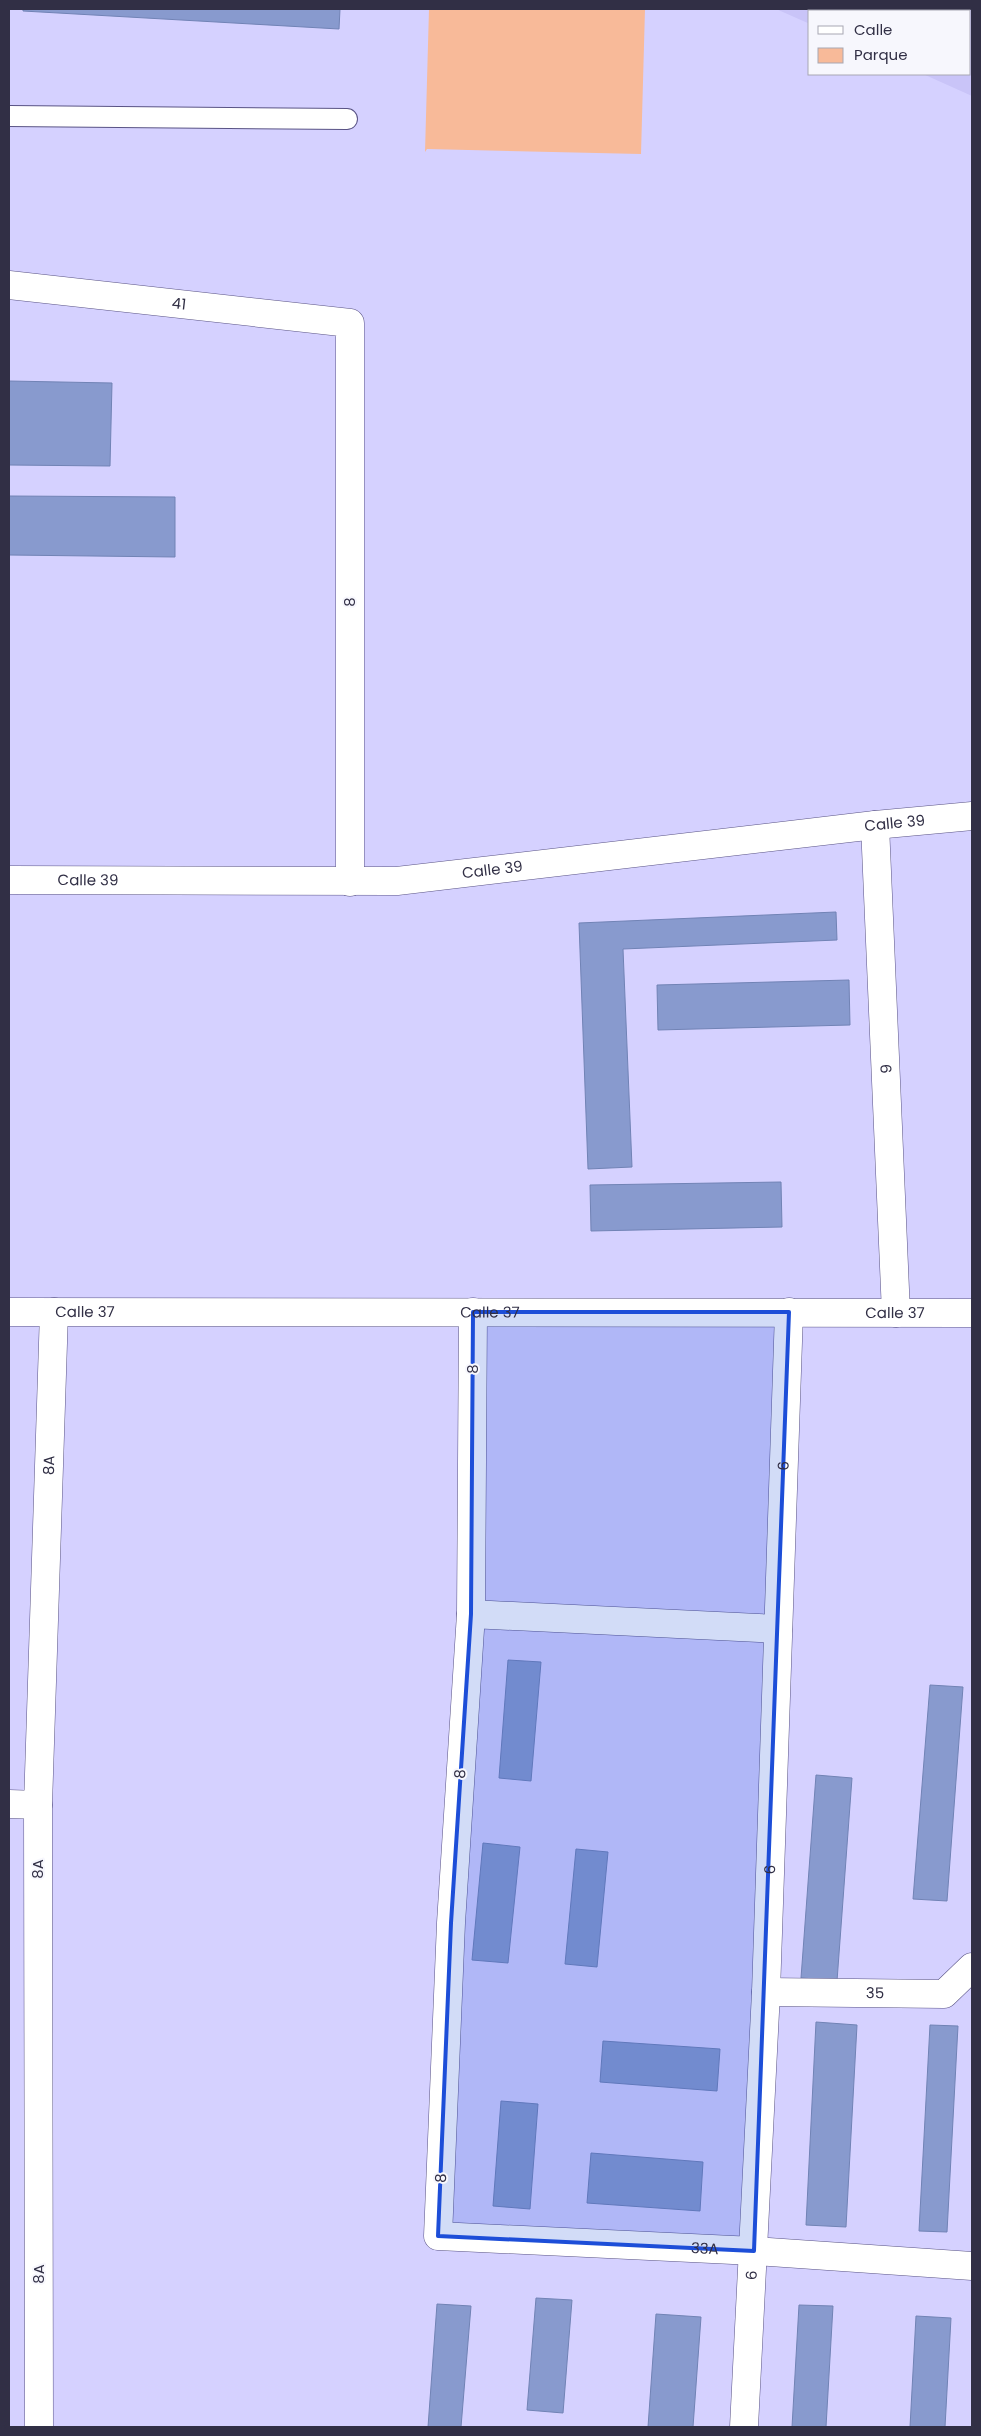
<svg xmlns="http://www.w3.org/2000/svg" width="981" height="2436" viewBox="0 0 981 2436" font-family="Poppins,sans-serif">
	<rect width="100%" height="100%" fill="#d5d1ff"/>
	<polygon fill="#c9c4f8" points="776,9 972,9 972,96 923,74 970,74 970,11 810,11 810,24"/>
	<polygon fill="#f8ba99" points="429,9 645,9 641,154 427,149 425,152"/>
	<g fill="#889ace" stroke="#7183b5">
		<polygon points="23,9 340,9 339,29 23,11"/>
		<polygon points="9,381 112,383 110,466 9,465"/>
		<polygon points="9,496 175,497 175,557 9,555"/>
		<polygon points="836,912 837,940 623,949 632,1167 588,1169 579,923"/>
		<polygon points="849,980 850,1025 658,1030 657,985"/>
		<polygon points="781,1182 782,1227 591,1231 590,1185"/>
		<polygon points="508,1660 541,1662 531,1781 499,1778"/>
		<polygon points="930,1685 963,1687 947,1901 913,1899"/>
		<polygon points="816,1775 852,1778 837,1981 801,1978"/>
		<polygon points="483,1843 520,1847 508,1963 472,1960"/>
		<polygon points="576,1849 608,1852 597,1967 565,1964"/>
		<polygon points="816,2022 857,2025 846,2227 806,2225"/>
		<polygon points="930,2025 958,2026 947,2232 919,2231"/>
		<polygon points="603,2041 720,2049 717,2091 600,2082"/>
		<polygon points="501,2101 538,2104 530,2209 493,2206"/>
		<polygon points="591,2153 703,2162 700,2211 587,2203"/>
		<polygon points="536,2298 572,2300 563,2413 527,2410"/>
		<polygon points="437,2304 471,2306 461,2427 428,2427"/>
		<polygon points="799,2305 833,2306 826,2427 792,2427"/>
		<polygon points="656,2314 701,2317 693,2427 648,2427"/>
		<polygon points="916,2316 951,2318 945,2427 910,2427"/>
	</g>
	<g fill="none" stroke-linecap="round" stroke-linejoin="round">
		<defs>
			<polyline id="service" points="9,116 347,119"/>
			<g id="minor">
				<path id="s1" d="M9 285 350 323V882"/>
				<path id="s2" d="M875 825 896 1313"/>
				<path id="s3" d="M9 1312 972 1313"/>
				<path id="s4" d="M473 1312 471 1614 451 1923 438 2236 754 2251 972 2266"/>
				<polyline points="471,1614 778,1629"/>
				<polyline points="9,1804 38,1805"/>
				<path id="s5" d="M766 1992 944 1994 972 1967"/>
				<path id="s6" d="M39 2427 38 1805 54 1312"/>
				<path id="s7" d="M744 2427 766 1992 789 1312"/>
			</g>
			<g id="tertiary">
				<path id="s8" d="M9 880 397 881 875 825 972 816"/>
			</g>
		</defs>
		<use href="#service" stroke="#595385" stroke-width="22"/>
		<use href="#minor" stroke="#595385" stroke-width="29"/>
		<use href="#tertiary" stroke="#595385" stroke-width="29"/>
		<use href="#service" stroke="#fff" stroke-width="20"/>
		<use href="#minor" stroke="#fff" stroke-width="28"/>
		<use href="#tertiary" stroke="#fff" stroke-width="28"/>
	</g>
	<path fill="#1d4ed8" fill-opacity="0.2" stroke="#1d4ed8" stroke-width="4" stroke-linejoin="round" d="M473 1312H789L754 2251 438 2236 451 1923 471 1614Z"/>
	<g text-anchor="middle" stroke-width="4" stroke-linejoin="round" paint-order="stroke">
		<g font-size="15" fill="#312f45" stroke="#f7f7fd">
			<text dy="5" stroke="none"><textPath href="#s1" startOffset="171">41</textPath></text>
			<text transform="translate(350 602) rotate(-90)" y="5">8</text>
			<text dy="5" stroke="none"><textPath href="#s8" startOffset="889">Calle 39</textPath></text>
			<text dy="5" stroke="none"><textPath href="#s8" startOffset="484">Calle 39</textPath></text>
			<text dy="5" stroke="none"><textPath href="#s8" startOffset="79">Calle 39</textPath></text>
			<text dy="5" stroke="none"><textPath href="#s2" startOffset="244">6</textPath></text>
			<text dy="5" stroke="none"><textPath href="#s3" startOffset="76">Calle 37</textPath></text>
			<text dy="5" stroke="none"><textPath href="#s3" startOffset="481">Calle 37</textPath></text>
			<text dy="5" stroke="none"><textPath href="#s3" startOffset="886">Calle 37</textPath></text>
			<text transform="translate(473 1369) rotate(-90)" y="5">8</text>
			<text dy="5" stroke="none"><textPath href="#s6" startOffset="962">8A</textPath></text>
			<text dy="5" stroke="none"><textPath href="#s7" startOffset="962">6</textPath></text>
			<text transform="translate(460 1774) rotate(-86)" y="5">8</text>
			<text transform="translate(38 1869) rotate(-90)" y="5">8A</text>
			<text dy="5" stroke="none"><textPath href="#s7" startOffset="558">6</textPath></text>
			<text dy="5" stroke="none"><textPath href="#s5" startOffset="109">35</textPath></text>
			<text transform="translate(441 2178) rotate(-88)" y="5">8</text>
			<text dy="5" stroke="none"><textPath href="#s4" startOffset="1192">33A</textPath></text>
			<text transform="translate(39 2274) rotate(-90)" y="5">8A</text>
			<text dy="5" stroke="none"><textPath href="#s7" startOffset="152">6</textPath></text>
		</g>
	</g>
	<rect width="981" height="2436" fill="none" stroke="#312f45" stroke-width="20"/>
	<rect x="808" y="10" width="162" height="65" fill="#f7f7fd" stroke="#a8a7b3"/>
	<rect x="818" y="26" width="25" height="8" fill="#ffffff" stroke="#a8a7b3"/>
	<text x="854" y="35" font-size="15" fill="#312f45">Calle</text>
	<rect x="818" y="48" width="25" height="15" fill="#f8ba99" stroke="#a8a7b3"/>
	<text x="854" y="60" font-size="15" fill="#312f45">Parque</text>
</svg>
